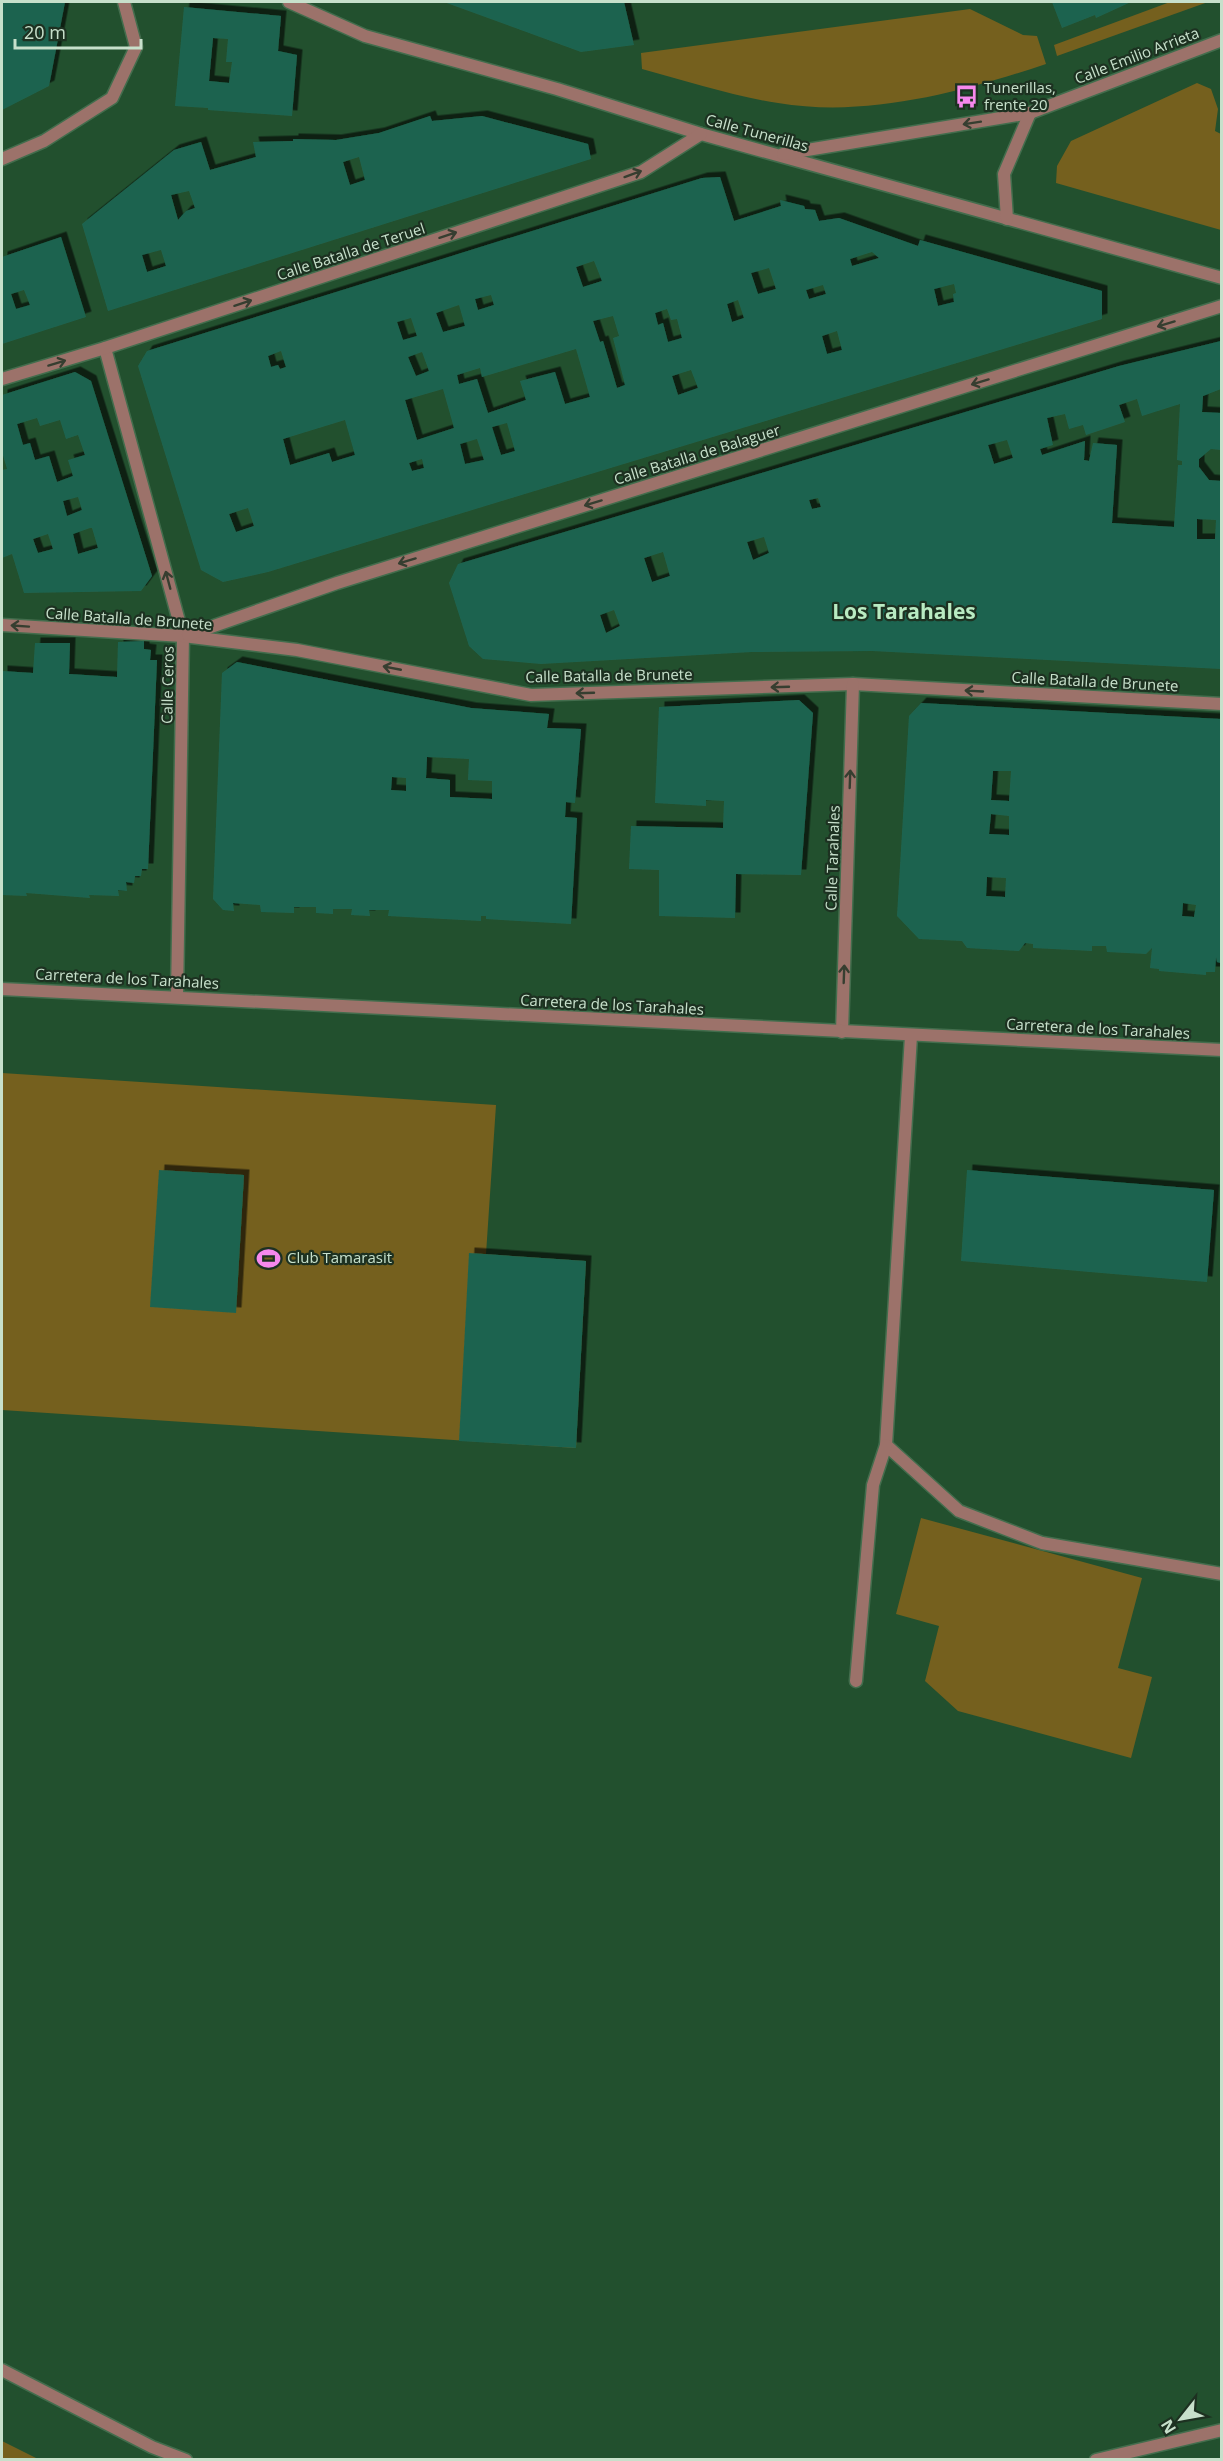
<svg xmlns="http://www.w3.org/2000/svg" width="1223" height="2461" viewBox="0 0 1223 2461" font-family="'Open Sans',sans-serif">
	<defs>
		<filter id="shadow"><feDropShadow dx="5.5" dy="-5.5" stdDeviation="0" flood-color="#0009"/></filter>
	</defs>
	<rect width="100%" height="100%" fill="#22502e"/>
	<g fill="#75601e">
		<polygon points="1170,2 1208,2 1057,56 1054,45"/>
		<path d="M970 9 1023 35 1037 36 1046 64C962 92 867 118 778 103 732 96 687 81 642 69L641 53Z"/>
		<polygon points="1197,83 1211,89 1218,109 1215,131 1221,134 1221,230 1056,183 1057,166 1071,141"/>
		<polygon points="2,1073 496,1105 486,1254 586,1261 576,1448 2,1410"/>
		<polygon points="921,1518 1142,1578 1118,1668 1152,1677 1131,1758 958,1711 925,1681 939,1626 896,1614"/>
		<polygon points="2,2441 38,2459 2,2459"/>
	</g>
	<g fill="#1f6450" fill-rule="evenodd" filter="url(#shadow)">
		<polygon points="2,2 65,2 49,86 2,110"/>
		<polygon points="444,2 624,2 634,45 581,52"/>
		<polygon points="1052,2 1131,2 1096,18 1095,15 1062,28"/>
		<path d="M184 7 281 16 278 51 297 55 292 116 208 110V108L175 106ZM213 38 228 39 226 62H232L229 83 209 81Z"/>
		<path d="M430 116 432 121 482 116 588 144 591 159 108 311 82 224 174 150 201 142 210 170 256 157 253 142 293 141V139L336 140 379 133ZM359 157 365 180 350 185 343 162ZM189 191 195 208 186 211 178 220 171 195ZM161 250 166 266 147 272 142 255Z"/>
		<path d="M720 177 734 221 781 206 780 200 804 206 805 209 815 210 819 221 839 218 918 246 920 240 1102 291V319L268 572 223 582 201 570 138 366 147 351 702 178ZM872 252 879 258 852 266 850 259ZM594 261 602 281 583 287 576 267ZM769 268 776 289 758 294 751 273ZM954 284 956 293 953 294 954 302 938 306 934 289ZM823 285 826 294 809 299 806 290ZM491 295 494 305 478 310 475 299ZM738 300 744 318 732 322 727 304ZM459 305 465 326 443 332 436 313ZM667 309 671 320 677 319 682 338 668 342 663 323 658 325 655 313ZM613 316 619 336 613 338 625 385 617 388 603 341 600 342 593 321ZM411 318 417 336 403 340 397 322ZM837 331 842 350 827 354 822 336ZM576 349 590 397 565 404 555 372 520 381 526 400 488 413 477 379 459 384 457 375 480 368 482 377ZM281 351 286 367 280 369 278 365 271 367 268 356ZM422 352 429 371 416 376 408 357ZM691 370 698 388 678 395 672 376ZM443 389 454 428 417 440 405 400ZM345 420 355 455 332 462 329 453 290 465 283 439ZM507 423 515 451 501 455 492 427ZM477 439 484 460 465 464 460 444ZM422 459 424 468 412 471 409 463ZM248 508 254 526 236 532 229 514Z"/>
		<path d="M61 237 86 317 2 344V257ZM24 290 30 305 16 309 11 294Z"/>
		<path d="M1221 341V389L1203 396 1202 412 1221 413V450L1211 449 1199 459V467L1209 480 1221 481V669L872 651 752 652 541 664 483 659 469 646 449 583 458 564 1119 366ZM1137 399 1142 416 1180 404 1177 460 1182 461V465H1178L1174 527 1112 523 1117 445 1093 443 1089 461 1084 460 1085 441 1042 455 1040 449 1053 445 1047 418 1065 414 1069 429 1083 425 1086 435 1125 422 1119 405ZM1007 440 1013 458 994 464 988 445ZM818 498 821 507 812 509 809 500ZM1197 519 1216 520 1215 539H1197ZM764 537 769 553 753 560 747 542ZM663 552 670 576 652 582 644 558ZM614 610 620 626 606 633 600 615Z"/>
		<path d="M75 372 91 381 152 576 141 591 24 593 12 554 2 558V470L7 469 2 452V395ZM37 418 40 426 60 420 66 439 78 435 85 455 68 460 73 476 57 482 49 456 35 460 30 443 23 445 17 424ZM78 497 82 510 67 516 63 501ZM90 528H92L98 548 78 554 73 534ZM48 534 53 549 38 553 33 539Z"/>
		<polygon points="144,641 144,649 151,650 150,660 157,660 148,869 142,869 141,876 135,876 134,883 126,882 127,891 118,890 119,896 89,895 90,898 26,893 27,896 2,895 2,671 33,673 35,643 70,643 69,674 117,677 118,642"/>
		<path d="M237 662 471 708 549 714 547 728 581 729 575 803 566 802 565 817 577 818 571 924 486 919V916H481V921L388 916 389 910H369L370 916 351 915 352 909H333V914L316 913V907H294V913L261 912 260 905 233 903 234 911 223 910 213 899 222 673ZM427 757 469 759 468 780 492 781V799L450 797V780L426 778ZM392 777 406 778V791L391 790Z"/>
		<polygon points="799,700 813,713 801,875 736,874 735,918 659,916 659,870 629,869 631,826 723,828 724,801 706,800 706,806 655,803 659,707"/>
		<path d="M921 703 1221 719V963L1217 962 1216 957 1215 972H1206V975L1159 971V969L1150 968 1152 948 1146 954 1107 952 1106 946H1092V951L1033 948V944L1025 943 1019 951 967 948 962 941 919 939 897 916 909 716ZM993 771H1011L1009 801 991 800ZM991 814 1009 816V835L989 834ZM987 877 1006 878 1005 897 986 896ZM1183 903 1196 905 1194 917 1182 916Z"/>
		<polygon points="159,1170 244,1175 236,1313 150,1307"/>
		<polygon points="967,1170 1214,1190 1207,1282 961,1261"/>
		<polygon points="469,1253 586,1261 576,1448 459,1441"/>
	</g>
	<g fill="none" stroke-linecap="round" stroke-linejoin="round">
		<defs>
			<g id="service">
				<polyline points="911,1036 886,1445 959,1511 1042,1543 1222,1574"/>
				<polyline points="856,1681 873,1485 886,1445"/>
			</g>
			<g id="minor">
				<polyline points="289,2 365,36 557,89 701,134 1222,278"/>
				<polyline points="783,154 1030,113 1222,40"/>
				<polyline points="2,159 44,141 112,98 136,47 124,2"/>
				<polyline points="1007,219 1004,174 1030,113"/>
				<polyline points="105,348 183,636 177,996"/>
				<polyline points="2,379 105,348 641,172 701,134"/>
				<polyline points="2,625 183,636 297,650 531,695 853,684 1222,704"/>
				<polyline points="188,635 337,583 1222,306"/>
				<polyline points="842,1032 853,684"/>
				<polyline points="2,2370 152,2447 186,2460"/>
				<polyline points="1096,2460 1222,2430"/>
			</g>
			<polyline id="tertiary" points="2,989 1222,1050"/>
		</defs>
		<use href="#service" stroke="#436d4d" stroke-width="15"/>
		<use href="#minor" stroke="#436d4d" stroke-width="15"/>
		<use href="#tertiary" stroke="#436d4d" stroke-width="15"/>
		<use href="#service" stroke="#9c726a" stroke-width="12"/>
		<use href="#minor" stroke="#9c726a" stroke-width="12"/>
		<use href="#tertiary" stroke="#9c726a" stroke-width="12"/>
	</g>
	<defs><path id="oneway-shaft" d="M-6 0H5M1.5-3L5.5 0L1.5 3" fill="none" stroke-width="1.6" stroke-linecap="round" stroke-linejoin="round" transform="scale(1.5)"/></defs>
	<g stroke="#363e30">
		<use href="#oneway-shaft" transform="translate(972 123) rotate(171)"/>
		<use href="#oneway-shaft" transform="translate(633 174) rotate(-20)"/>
		<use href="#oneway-shaft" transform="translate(448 235) rotate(-18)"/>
		<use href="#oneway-shaft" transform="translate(243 303) rotate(-18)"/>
		<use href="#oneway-shaft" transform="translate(1166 324) rotate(163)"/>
		<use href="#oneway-shaft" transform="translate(57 363) rotate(-17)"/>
		<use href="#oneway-shaft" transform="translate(980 382) rotate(163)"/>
		<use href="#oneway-shaft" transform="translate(593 503) rotate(163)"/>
		<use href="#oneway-shaft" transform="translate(407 561) rotate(163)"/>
		<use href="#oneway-shaft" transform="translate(168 580) rotate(-105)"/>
		<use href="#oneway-shaft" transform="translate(20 626) rotate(-176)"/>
		<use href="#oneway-shaft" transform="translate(392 668) rotate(-169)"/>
		<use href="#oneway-shaft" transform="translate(780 687) rotate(178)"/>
		<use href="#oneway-shaft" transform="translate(974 691) rotate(-177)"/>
		<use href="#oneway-shaft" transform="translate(585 693) rotate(178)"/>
		<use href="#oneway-shaft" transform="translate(850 779) rotate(-88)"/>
		<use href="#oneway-shaft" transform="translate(844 974) rotate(-88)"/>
	</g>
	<defs>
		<symbol id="bus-bare" viewBox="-9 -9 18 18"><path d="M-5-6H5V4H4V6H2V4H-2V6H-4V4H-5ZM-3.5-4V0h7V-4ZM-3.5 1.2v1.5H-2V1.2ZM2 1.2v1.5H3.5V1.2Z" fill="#f688ed" stroke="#1d3121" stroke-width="2.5" paint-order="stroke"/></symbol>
		<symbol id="stadium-bare" viewBox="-9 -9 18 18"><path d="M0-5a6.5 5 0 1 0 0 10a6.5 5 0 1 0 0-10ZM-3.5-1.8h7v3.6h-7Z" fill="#f688ed" stroke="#1d3121" stroke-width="2.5" paint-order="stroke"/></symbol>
	</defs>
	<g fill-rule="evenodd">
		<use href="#bus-bare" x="950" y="80" width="33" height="33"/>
		<use href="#stadium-bare" x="252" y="1242" width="33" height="33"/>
	</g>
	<g text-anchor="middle" stroke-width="4.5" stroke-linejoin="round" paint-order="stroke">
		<g font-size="15" fill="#c7e0cb" stroke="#1d3121">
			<text transform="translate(1137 56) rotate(-21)" y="5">Calle Emilio Arrieta</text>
			<text transform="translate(757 133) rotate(15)" y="5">Calle Tunerillas</text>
			<text transform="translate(351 252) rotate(-18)" y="5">Calle Batalla de Teruel</text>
			<text transform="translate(697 455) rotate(-17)" y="5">Calle Batalla de Balaguer</text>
			<text transform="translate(129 619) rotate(4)" y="5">Calle Batalla de Brunete</text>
			<text transform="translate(609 676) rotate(-1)" y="5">Calle Batalla de Brunete</text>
			<text transform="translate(1095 682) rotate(3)" y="5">Calle Batalla de Brunete</text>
			<text transform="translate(168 685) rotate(-89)" y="5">Calle Ceros</text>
			<text transform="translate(833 858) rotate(-88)" y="5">Calle Tarahales</text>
			<text transform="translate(127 979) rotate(3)" y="5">Carretera de los Tarahales</text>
			<text transform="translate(612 1005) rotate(3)" y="5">Carretera de los Tarahales</text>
			<text transform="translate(1098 1029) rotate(3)" y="5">Carretera de los Tarahales</text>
		</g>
		<g font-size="15" fill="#c7e0cb" stroke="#1d3121" text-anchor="start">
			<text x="984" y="93">Tunerillas,<tspan x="984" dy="17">frente 20</tspan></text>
			<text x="287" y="1263">Club Tamarasit</text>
		</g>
		<g font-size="21" font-weight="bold" fill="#b9ebc2" stroke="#1d3121">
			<text x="904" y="619">Los Tarahales</text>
		</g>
	</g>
	<rect width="1223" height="2461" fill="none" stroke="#c7e0cb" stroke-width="6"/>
	<g transform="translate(1181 2419) rotate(239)" stroke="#1d3121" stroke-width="4.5" paint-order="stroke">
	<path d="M0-4.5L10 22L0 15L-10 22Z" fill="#c7e0cb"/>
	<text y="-9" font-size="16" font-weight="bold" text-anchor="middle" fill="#c7e0cb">N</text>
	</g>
	<path d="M15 39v9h126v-9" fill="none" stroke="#c7e0cb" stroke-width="3"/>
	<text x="24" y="39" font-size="18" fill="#c7e0cb" stroke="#1d3121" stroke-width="4.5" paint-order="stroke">20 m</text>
</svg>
